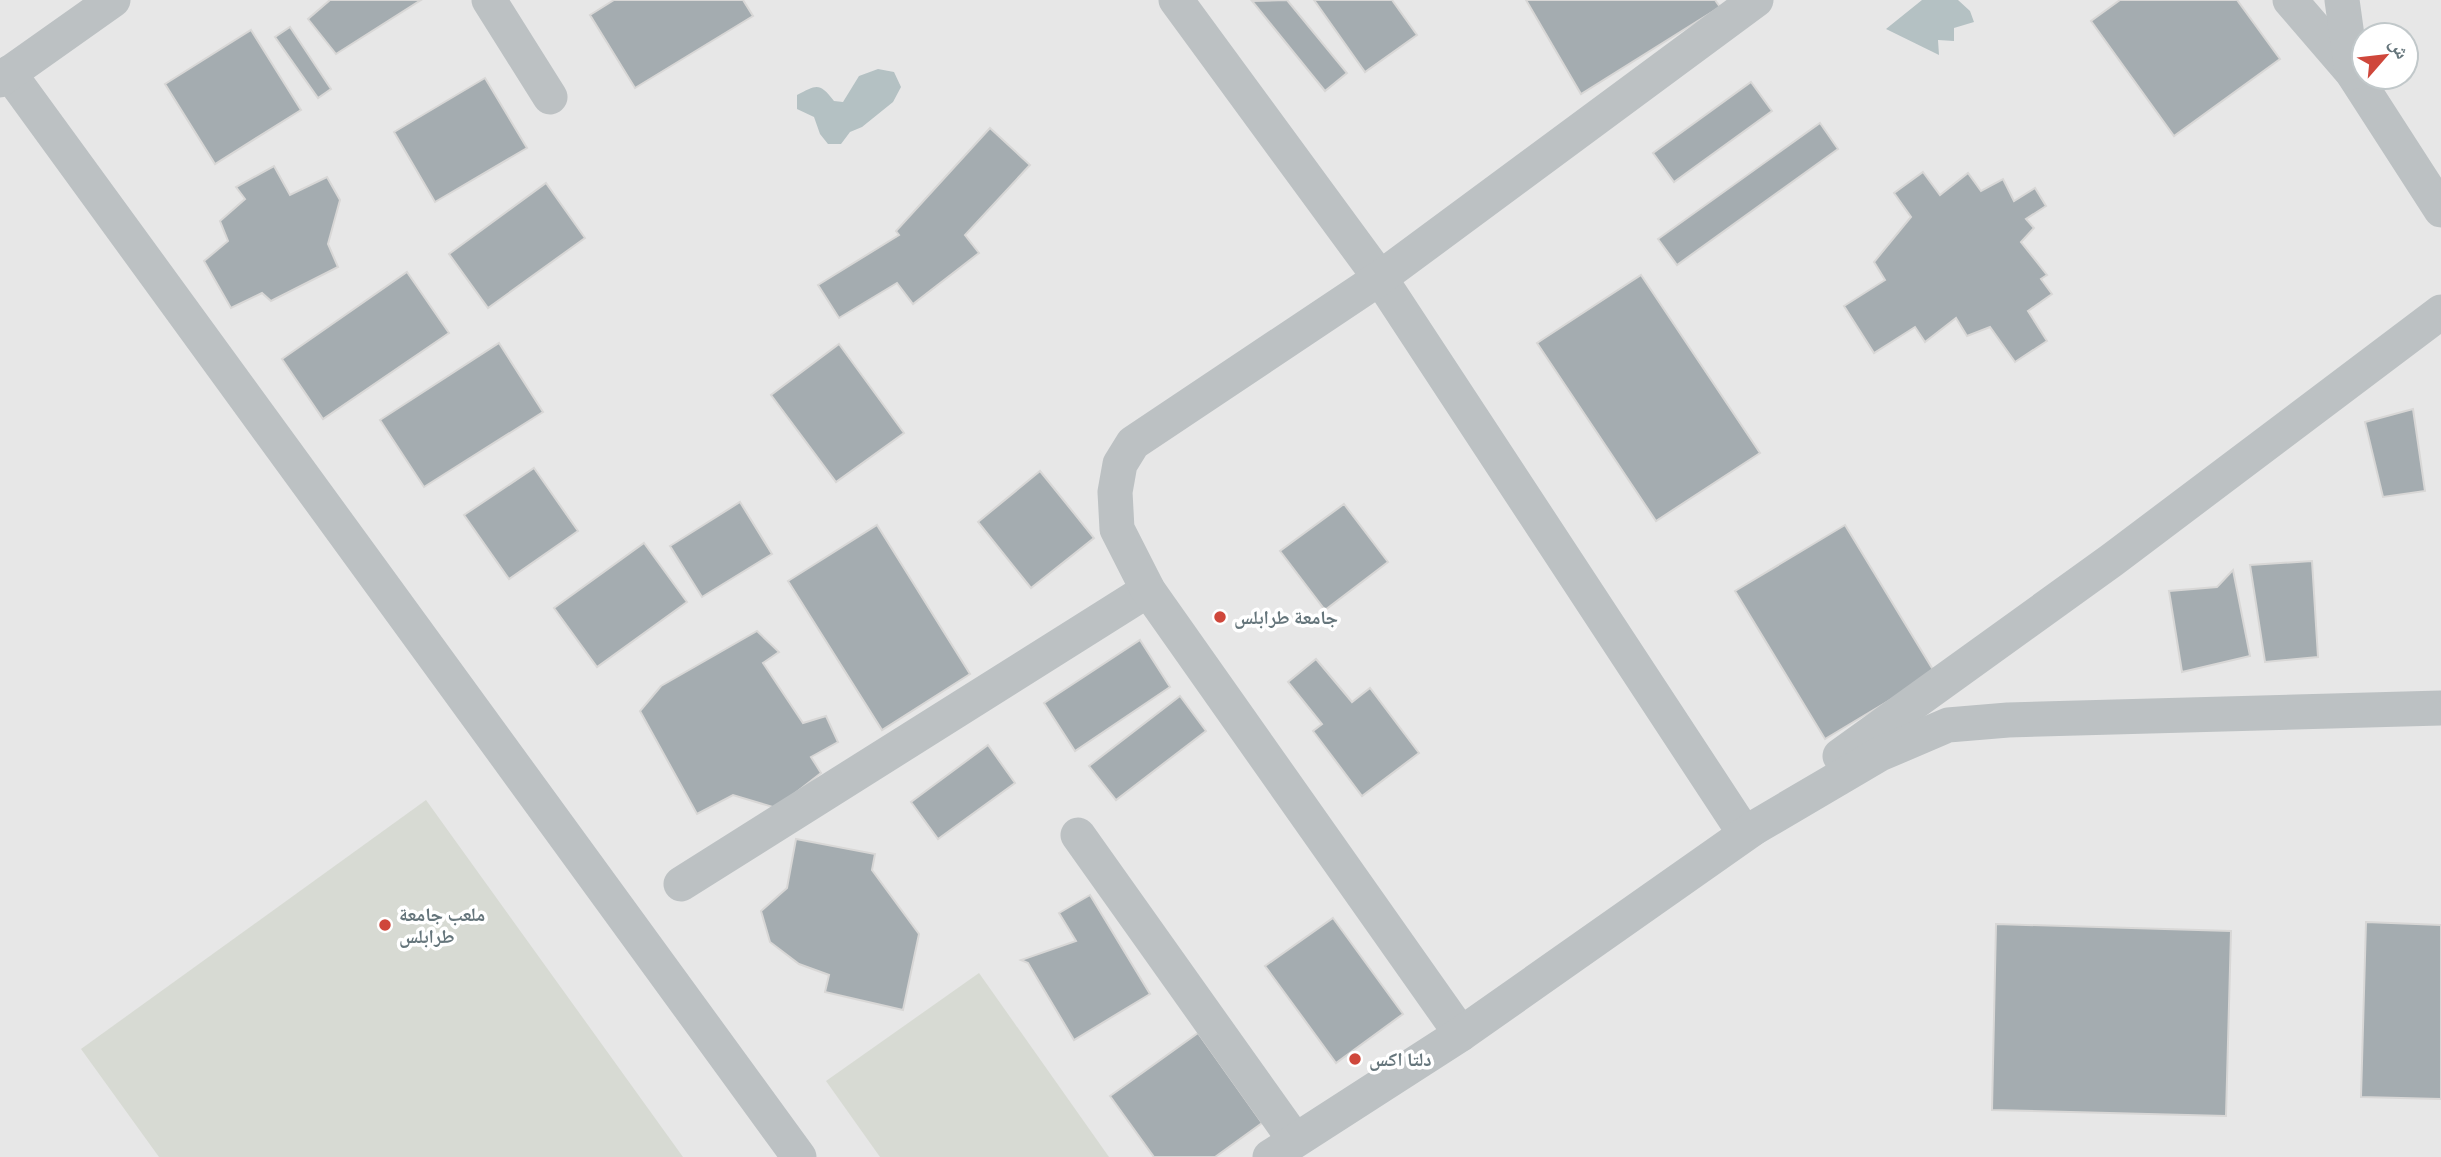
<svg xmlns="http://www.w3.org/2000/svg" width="2441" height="1157" viewBox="0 0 2441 1157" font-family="'Archivo Narrow','Noto Naskh Arabic',sans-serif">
	<rect width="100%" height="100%" fill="#f6f6f3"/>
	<path fill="#e7e7e7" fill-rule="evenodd" d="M0 0H2441V1157H0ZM2364 35H2406V77H2364Z"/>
	<g fill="#d7dad3">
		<polygon points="426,800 683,1157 159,1157 81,1049"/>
		<polygon points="979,973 1109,1157 880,1157 826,1081"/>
	</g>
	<g fill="#b4c1c3">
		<polygon points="1922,0 1958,0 1970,11 1974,22 1954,28 1954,41 1938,40 1939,55 1886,29"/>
		<path d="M878 69 894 72 901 87 893 102 862 127 850 132 841 144H828L820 134 814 117 797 109V95C817 85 819 82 834 101L843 102 859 76Z"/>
	</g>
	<g fill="#a4acb0" stroke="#d8d7d6" stroke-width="2">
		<polygon points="330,0 421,0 336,54 308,19"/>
		<polygon points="614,0 743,0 753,16 635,88 590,15"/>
		<polygon points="1287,0 1347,73 1325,91 1252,1"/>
		<polygon points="1314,0 1392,0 1417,35 1365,72"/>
		<polygon points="1526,0 1715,0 1720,7 1581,94"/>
		<polygon points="2120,0 2237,0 2280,59 2174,136 2091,21"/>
		<polygon points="290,27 331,89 318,98 275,37"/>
		<polygon points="251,30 301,110 215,164 165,84"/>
		<polygon points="485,78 527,148 435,202 394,132"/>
		<polygon points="1751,82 1772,111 1674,182 1653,153"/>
		<polygon points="1820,123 1838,149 1677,265 1658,239"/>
		<polygon points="990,128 1030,165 965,235 979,253 913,304 897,283 839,318 818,285 899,235 896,231"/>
		<polygon points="274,166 290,195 327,177 340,200 328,244 338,267 271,301 262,293 231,308 204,261 228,241 220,221 245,199 236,187"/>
		<polygon points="1923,172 1940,195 1968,173 1981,191 2003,179 2014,201 2035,188 2046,206 2026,219 2034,228 2021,242 2047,275 2041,279 2052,294 2028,311 2047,341 2015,362 1990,327 1967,336 1956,318 1925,342 1915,327 1874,353 1844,306 1885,280 1874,262 1911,217 1894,193"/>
		<polygon points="546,183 585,238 488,308 449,254"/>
		<polygon points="407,272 449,333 323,419 282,359"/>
		<polygon points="1641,275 1760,453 1656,521 1537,343"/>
		<polygon points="499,343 543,412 424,487 380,420"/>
		<polygon points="839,344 904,433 836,482 771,395"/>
		<polygon points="2413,409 2425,491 2383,497 2365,422"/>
		<polygon points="534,468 578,531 509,579 464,515"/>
		<polygon points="1040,471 1094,538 1031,588 978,522"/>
		<polygon points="740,502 772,554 702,597 670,546"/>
		<polygon points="1344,504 1388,562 1325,610 1280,551"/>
		<polygon points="877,525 970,674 882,730 788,581"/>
		<polygon points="1845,525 1935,673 1825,739 1735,591"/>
		<polygon points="644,543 687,602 597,667 554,608"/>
		<polygon points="2312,561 2318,657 2265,662 2250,565"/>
		<polygon points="2233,570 2250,656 2182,672 2169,591 2217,587"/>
		<polygon points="757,631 779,652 763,663 803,723 826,716 838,742 811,757 821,773 776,808 733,795 697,814 640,711 661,686"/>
		<polygon points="1140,640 1170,687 1075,751 1044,703"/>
		<polygon points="1316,659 1352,702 1370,688 1419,753 1362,796 1313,731 1322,724 1288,682"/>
		<polygon points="1180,696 1206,731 1116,800 1089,766"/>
		<polygon points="988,745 1015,783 938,839 911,802"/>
		<polygon points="796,839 875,854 872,870 919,934 903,1010 825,992 829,975 799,964 770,942 761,911 787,888"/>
		<polygon points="1090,895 1150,994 1074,1040 1028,963 1021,960 1076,941 1059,913"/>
		<polygon points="1333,918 1403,1014 1336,1063 1265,966"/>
		<polygon points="2366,922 2441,925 2441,1099 2361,1097"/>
		<polygon points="1996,924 2231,931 2226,1116 1992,1110"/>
		<polygon points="1198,1033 1262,1123 1215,1157 1154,1157 1110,1096"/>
	</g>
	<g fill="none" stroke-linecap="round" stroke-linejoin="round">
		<g stroke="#bcc1c3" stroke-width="35">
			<polyline points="489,0 550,97"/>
			<polyline points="1176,0 1380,278 1741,828 1754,828"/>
			<polyline points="2290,0 2352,72 2441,210"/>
			<polyline points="2342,0 2352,72"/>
			<polyline points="9,73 799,1157"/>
			<polyline points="0,80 113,0"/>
			<polyline points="1840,756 2112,560 2441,312"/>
			<polyline points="1078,835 1294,1139"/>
			<polyline points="681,884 1148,590"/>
			<polyline points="1461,1034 1148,590 1117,529 1115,492 1120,464 1133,443 1380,278 1756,0"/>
			<polyline points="1270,1157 1461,1034 1754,828 1880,754 1948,725 2008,720 2441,708"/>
		</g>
	</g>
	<g fill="#cf473b" stroke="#fff" stroke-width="2.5">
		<circle cx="1220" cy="617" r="7"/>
		<circle cx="385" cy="925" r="7"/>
		<circle cx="1355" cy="1059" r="7"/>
	</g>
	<g text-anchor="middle" stroke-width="7" stroke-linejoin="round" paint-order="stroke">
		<g font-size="19" font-weight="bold" fill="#65757b" stroke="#fff" text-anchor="start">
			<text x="1234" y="624">جامعة طرابلس</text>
			<text x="399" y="921">ملعب جامعة<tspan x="399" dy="22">طرابلس</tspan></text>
			<text x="1369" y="1066">دلتا اكس</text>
		</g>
	</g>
	<g transform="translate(2385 56) rotate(62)"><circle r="33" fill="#ffffff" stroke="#c1c8ca" stroke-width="2"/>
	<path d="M0-5L12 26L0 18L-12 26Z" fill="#cf473b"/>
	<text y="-10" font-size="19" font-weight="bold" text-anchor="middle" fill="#65757b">ش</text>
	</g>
</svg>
